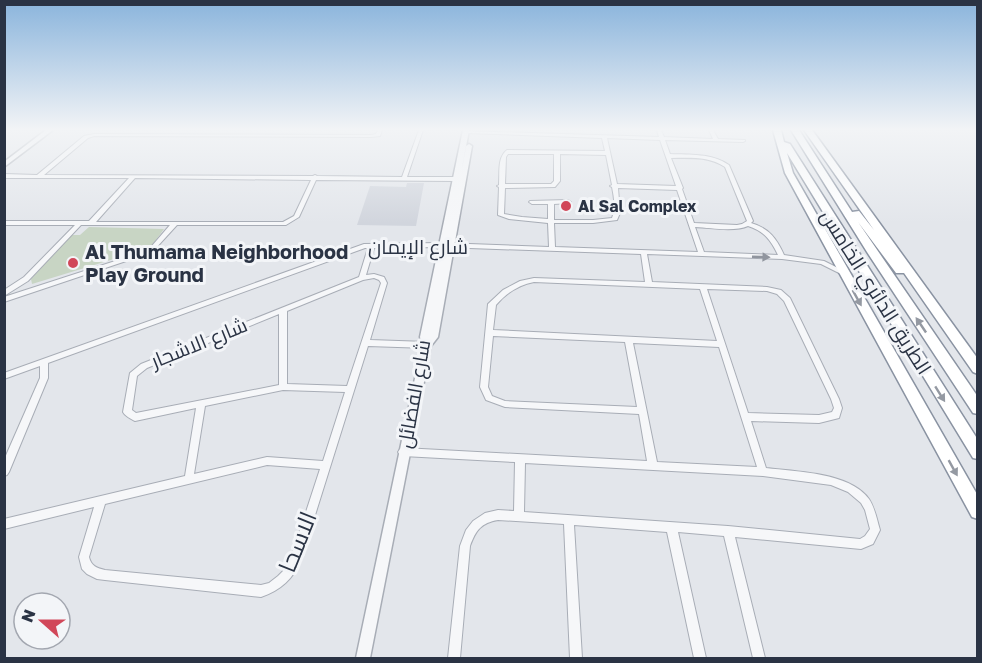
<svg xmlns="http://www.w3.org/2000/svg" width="982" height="663" viewBox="0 0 982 663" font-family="'Golos Text',Cairo,sans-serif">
	<rect width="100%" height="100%" fill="#e3e6eb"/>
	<polygon fill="#d1d5dd" points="407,183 424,183 416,226 357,225 370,186 406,187"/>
	<polygon fill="#c8d5c4" points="89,227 164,229 150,248 32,284 31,279 71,235 80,235"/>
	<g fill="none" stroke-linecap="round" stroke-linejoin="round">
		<defs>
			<g id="minor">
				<path d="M378 130H382L380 136 371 137 94 136 88 138 44 175 313 176 315 175 317 176 402 177 419 130H423L407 177H456L459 179 456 181 316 180 299 217 286 225H177L155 249 147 254 4 302V297L143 252 151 247 170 225H81L28 281 4 296V290L24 277 75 225H4V221H89L129 178H4V174L37 175 84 136 94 134 371 135 376 134ZM135 178 311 180 294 216 283 222H96Z"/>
				<path d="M657 130H661L664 137 713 139 709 130H713L718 139 745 140V141L743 142 665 140 670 154C691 155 711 153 729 165L753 221 751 223C769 228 777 239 784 255L824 261 846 272 845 274H841L821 264 782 259 647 254 652 282 767 287 781 290 790 298 839 399 842 408 839 418 819 423 751 421 766 468C797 472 849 472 869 499 875 508 877 520 880 530L873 544 861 549 735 537 765 658H753L724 536 678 532 706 658H694L667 532 574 525 582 658H570L564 524 498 520C481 523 476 530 470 546L460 658H448L460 546 466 530 473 521 485 513 498 510 514 511 515 462 403 456 400 455 398 452 400 449 403 448 647 461 639 414 505 407 486 400 480 387 488 304 503 290 520 281 534 278 645 282 641 254 442 247 374 248 366 275 374 274 384 277 387 283 370 340 427 342 430 343 431 345 430 347 427 348 368 346 301 560C293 579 281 590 261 597L105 580 97 579 87 574 82 569 79 557 94 507 4 529V519L185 476 196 408 135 421C131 419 125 416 123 412L130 373 141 364 359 277 368 248H365L48 363V378L9 472 7 475 4 476V460L40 378V366L4 379V373L364 244 442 243 549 247 548 223 509 219 498 215 499 187 497 186 499 185C500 172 497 158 507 150L605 151 602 138 466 133H464V131L659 137ZM607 138 660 140 676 186 617 184ZM508 154H554V181L551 184H505L506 157ZM560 154 606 155 612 185 610 186 612 187C614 197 616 208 612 218L593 220H554V204L570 203 571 202 568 200 530 201 529 202 532 204H548V219L522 217 504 214 505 188 555 187 560 181ZM671 158C690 158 708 156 725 167L747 221 742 224 737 225 694 223 682 189 683 188ZM618 188 677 190 698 252 555 247 554 223H593L617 220 620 213ZM748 226C764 231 771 240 778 255L704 252 695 227C711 228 735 232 748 226ZM374 278 379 280 381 283 347 386 287 384V311L363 280ZM534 282 700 289 717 341 493 330 496 305C506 293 519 285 534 282ZM707 289 767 291 777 294 784 301 831 399 834 408 832 412 819 415 748 413ZM279 314V385L136 413 132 410 137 376 147 368ZM493 336 625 342 637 407 505 401 492 396 488 387ZM633 343 719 347 757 467 657 462ZM283 390 345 392 323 461 267 457 194 474 205 406ZM525 463 763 476 831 485 848 492 861 503 865 510 870 529 865 536 860 539 728 526 524 512ZM267 465 320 469 291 558 286 568 278 576 269 583 261 585 105 570C97 568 91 566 89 557L105 504Z"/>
			</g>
			<g id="tertiary">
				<polygon points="46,130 53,130 4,167 4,162"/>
				<polygon points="463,130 469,130 461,174 466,146 469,144 472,146 438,337 431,346 370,658 356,658 422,345 420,337"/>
			</g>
			<g id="trunk">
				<polygon points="773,130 781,130 784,142 790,144 978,440 978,459 973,458 787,153 793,173 978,496 978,519 972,517 785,173"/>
				<polygon points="791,130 799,130 852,212 859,211 874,230 804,130 812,130 978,359 978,374 973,372 904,273 896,273 858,222 978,397 978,414 973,413 867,252"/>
			</g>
		</defs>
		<use href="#minor" stroke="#a8adb6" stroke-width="2"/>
		<use href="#tertiary" stroke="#a8adb6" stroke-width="3"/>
		<use href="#trunk" stroke="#8a93a2" stroke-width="3"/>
		<use href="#minor" fill="#f6f7f9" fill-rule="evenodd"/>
		<use href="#tertiary" fill="#f6f7f9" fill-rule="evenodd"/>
		<use href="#trunk" fill="#fff" fill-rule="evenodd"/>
	</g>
	<defs><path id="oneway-solid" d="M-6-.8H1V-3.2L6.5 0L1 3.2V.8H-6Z" transform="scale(1.5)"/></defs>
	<use fill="#90959e" href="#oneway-solid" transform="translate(761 257) rotate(2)"/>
	<g fill="#9499a2">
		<use href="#oneway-solid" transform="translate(857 298) rotate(61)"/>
		<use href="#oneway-solid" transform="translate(921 325) rotate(-124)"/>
		<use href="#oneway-solid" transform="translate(940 394) rotate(58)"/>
		<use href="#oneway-solid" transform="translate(953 468) rotate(61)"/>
	</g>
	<linearGradient id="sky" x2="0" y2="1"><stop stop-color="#8ab4dc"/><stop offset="0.58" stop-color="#f2f4f6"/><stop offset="1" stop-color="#f2f4f6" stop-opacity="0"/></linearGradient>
	<rect width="982" height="223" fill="url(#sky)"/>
	<g fill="#d14759" stroke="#f3f5f8" stroke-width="2">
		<circle cx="566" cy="206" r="6"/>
		<circle cx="73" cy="263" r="6"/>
	</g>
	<g text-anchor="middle" stroke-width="6" stroke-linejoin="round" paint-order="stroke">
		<g font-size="16" font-weight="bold" fill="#2a3344" stroke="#f3f5f8" text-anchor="start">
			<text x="578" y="212">Al Sal Complex</text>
		</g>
		<g font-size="20" fill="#2a3344" stroke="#f3f5f8">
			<text x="418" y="254">شارع الإيمان</text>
			<text transform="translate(876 292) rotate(58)" y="7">الطريق الدائري الخامس</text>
			<text transform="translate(199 343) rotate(-22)" y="7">شارع الاشجار</text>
			<text transform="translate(414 394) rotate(-80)" y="7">شارع الفضائل</text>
		</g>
		<g font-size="20" font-weight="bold" fill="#2a3344" stroke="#f3f5f8" text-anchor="start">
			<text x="85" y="259">Al Thumama Neighborhood<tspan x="85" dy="23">Play Ground</tspan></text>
		</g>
		<g font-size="24" fill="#2a3344" stroke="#f3f5f8">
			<text transform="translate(298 542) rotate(-68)" y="8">الاسحا</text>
		</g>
	</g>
	<rect width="982" height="663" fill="none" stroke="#2a3344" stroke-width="12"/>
	<g transform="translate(42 621) rotate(291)"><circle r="28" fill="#f3f5f8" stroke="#a3a7b0" stroke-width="1.5"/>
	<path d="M0-4.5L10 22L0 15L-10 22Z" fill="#d14759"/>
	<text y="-9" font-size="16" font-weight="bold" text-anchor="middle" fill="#2a3344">N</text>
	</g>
</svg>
